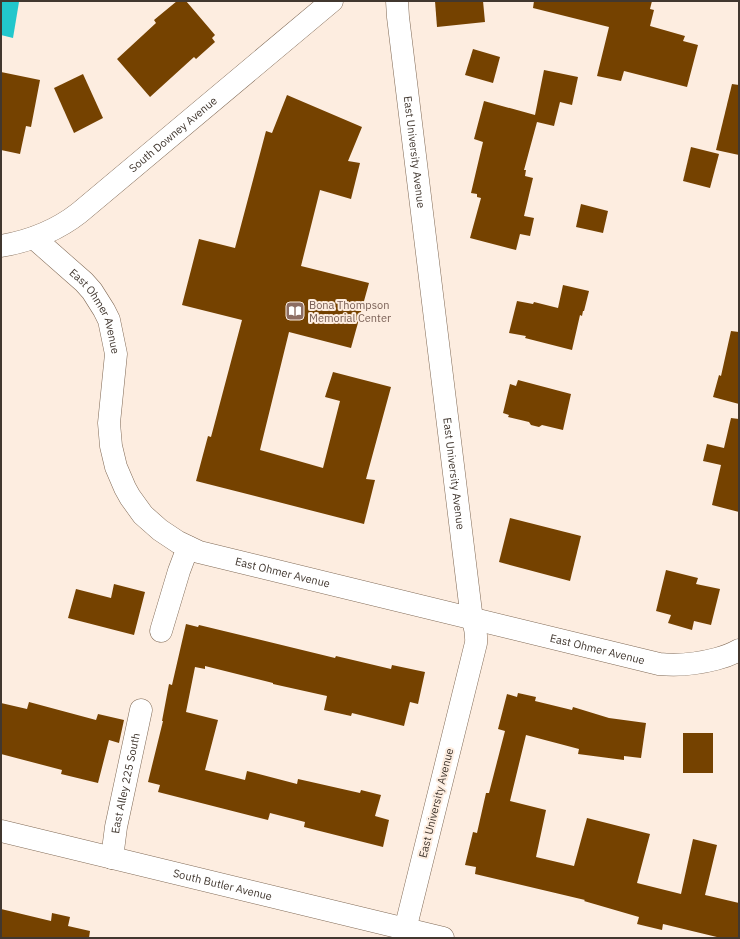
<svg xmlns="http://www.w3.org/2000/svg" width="740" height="939" viewBox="0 0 740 939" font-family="'IBM Plex Sans',sans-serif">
	<rect width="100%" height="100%" fill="#fdede0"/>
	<polygon fill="#22c7cc" points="1,1 19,2 13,38 1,35"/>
	<g fill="#754200">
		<polygon points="177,1 186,1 215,35 212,38 215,42 196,59 194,57 150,97 117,59 156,23 154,20"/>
		<polygon points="435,1 483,1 485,22 437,27"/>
		<polygon points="534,1 652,1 650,9 654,10 650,26 685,36 683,41 698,45 687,87 624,71 621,81 597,76 609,27 533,8"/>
		<polygon points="473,49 500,57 493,83 465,75"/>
		<polygon points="544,70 578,77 572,105 560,102 554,126 537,122 524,170 526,170 525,176 533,178 524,216 534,218 530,236 520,234 516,250 470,238 481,198 477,197 477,194 471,193 483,142 474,139 484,101 535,115"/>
		<polygon points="1,72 40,80 31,127 26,126 20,154 1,150"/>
		<polygon points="83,74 103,118 74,133 54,88"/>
		<polygon points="732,84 739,85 739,155 716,150"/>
		<polygon points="287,95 362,127 348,161 360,163 351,199 320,190 301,266 369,283 351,348 289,332 260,450 323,468 340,401 325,397 333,372 391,387 366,479 375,480 364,524 196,481 208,436 211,437 242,320 182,305 199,239 235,248 266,131 272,133"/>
		<polygon points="691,147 719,154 710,188 683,181"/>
		<polygon points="581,204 608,211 603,233 576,227"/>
		<polygon points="563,285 589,291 584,311 583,311 582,316 580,315 572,350 525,338 526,336 509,333 517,301 533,304 534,302 558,308"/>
		<polygon points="731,331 739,332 739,404 713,397 719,375 721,376"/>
		<polygon points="518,380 571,394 563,430 542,425 539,427 531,425 529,422 508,417 509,415 503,413 510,384 516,386"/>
		<polygon points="731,418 739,419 739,512 712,505 721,465 703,461 707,444 724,448"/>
		<polygon points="510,518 581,536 570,581 499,562"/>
		<polygon points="666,570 698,578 696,584 720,589 711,625 694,621 692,630 668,623 671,615 656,611"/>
		<polygon points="114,584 145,592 134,635 68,618 76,589 111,598"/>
		<polygon points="186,624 198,627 199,625 335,658 336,656 391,669 392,665 425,672 418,704 410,702 404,726 352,713 351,716 324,710 327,696 273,684 273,683 205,666 205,669 195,667 186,712 218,720 205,770 245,780 247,771 297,784 298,779 360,793 361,790 381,795 375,816 389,820 383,847 304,827 305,822 270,813 268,820 158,792 160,785 148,782 163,721 162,721 169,684 172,685"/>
		<polygon points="518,693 536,697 535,701 572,710 573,707 609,718 646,723 641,758 624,756 624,760 578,754 579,749 526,735 510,801 546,810 536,857 574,866 587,818 650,834 637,883 681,894 693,839 717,845 705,895 739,903 739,938 721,938 663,924 662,930 637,924 639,917 584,901 585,900 475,874 476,867 465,865 473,832 477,833 486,793 489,793 505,731 498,729 507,694 517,697"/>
		<polygon points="29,702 96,720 98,714 124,720 119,743 109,740 98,783 61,774 62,770 1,754 1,703 27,709"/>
		<rect x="683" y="733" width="30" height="40"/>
		<polygon points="1,909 51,921 52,913 70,917 68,926 90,931 89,938 1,938"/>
	</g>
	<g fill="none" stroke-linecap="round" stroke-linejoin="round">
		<defs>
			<g id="street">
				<path id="s1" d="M397 1 398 17 471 612C474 625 477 630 476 643L403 938"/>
				<path id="s2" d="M34 238 84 282 92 291 104 310 109 320 116 354 109 423 111 446 116 467 125 488 130 497 143 515 160 530 178 542 199 552 659 664C679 666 697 664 716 659 724 657 732 654 739 650"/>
				<path id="s3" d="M1 246C30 241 56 231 79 213L332 1"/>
				<polyline points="161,631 179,571 188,547"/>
				<path id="s4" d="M1 831 443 938"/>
				<path id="s5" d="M112 858 116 827 141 710"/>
			</g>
		</defs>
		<use href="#street" stroke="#806a56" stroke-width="23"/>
		<use href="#street" stroke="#fff" stroke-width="22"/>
	</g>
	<defs>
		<symbol id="library-square" viewBox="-11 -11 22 22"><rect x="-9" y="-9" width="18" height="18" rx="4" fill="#8d6e63" stroke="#fdede0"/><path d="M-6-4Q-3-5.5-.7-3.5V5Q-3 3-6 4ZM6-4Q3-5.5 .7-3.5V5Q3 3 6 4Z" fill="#fff"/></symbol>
	</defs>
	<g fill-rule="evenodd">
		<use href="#library-square" x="284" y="300" width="22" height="22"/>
	</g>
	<g text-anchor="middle" stroke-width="4" stroke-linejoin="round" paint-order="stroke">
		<g font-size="11" fill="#41372f" stroke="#fdede0">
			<text dy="4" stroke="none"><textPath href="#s3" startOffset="208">South Downey Avenue</textPath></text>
			<text dy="4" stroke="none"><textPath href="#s1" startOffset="152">East University Avenue</textPath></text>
			<text dy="4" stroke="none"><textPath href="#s2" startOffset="98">East Ohmer Avenue</textPath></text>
			<text dy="4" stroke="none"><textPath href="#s1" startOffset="476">East University Avenue</textPath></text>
			<text dy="4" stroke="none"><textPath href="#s2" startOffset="470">East Ohmer Avenue</textPath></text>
			<text dy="4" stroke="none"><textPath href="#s2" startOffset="794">East Ohmer Avenue</textPath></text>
			<text dy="4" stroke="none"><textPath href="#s5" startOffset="76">East Alley 225 South</textPath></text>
			<text transform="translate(436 803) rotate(-76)" y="4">East University Avenue</text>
			<text dy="4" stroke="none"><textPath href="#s4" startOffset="228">South Butler Avenue</textPath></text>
		</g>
		<g font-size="11" fill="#785e54" stroke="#fdede0" text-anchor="start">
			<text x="309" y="309">Bona Thompson<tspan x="309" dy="13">Memorial Center</tspan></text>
		</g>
	</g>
	<rect width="740" height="939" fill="none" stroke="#41372f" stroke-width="4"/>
</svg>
